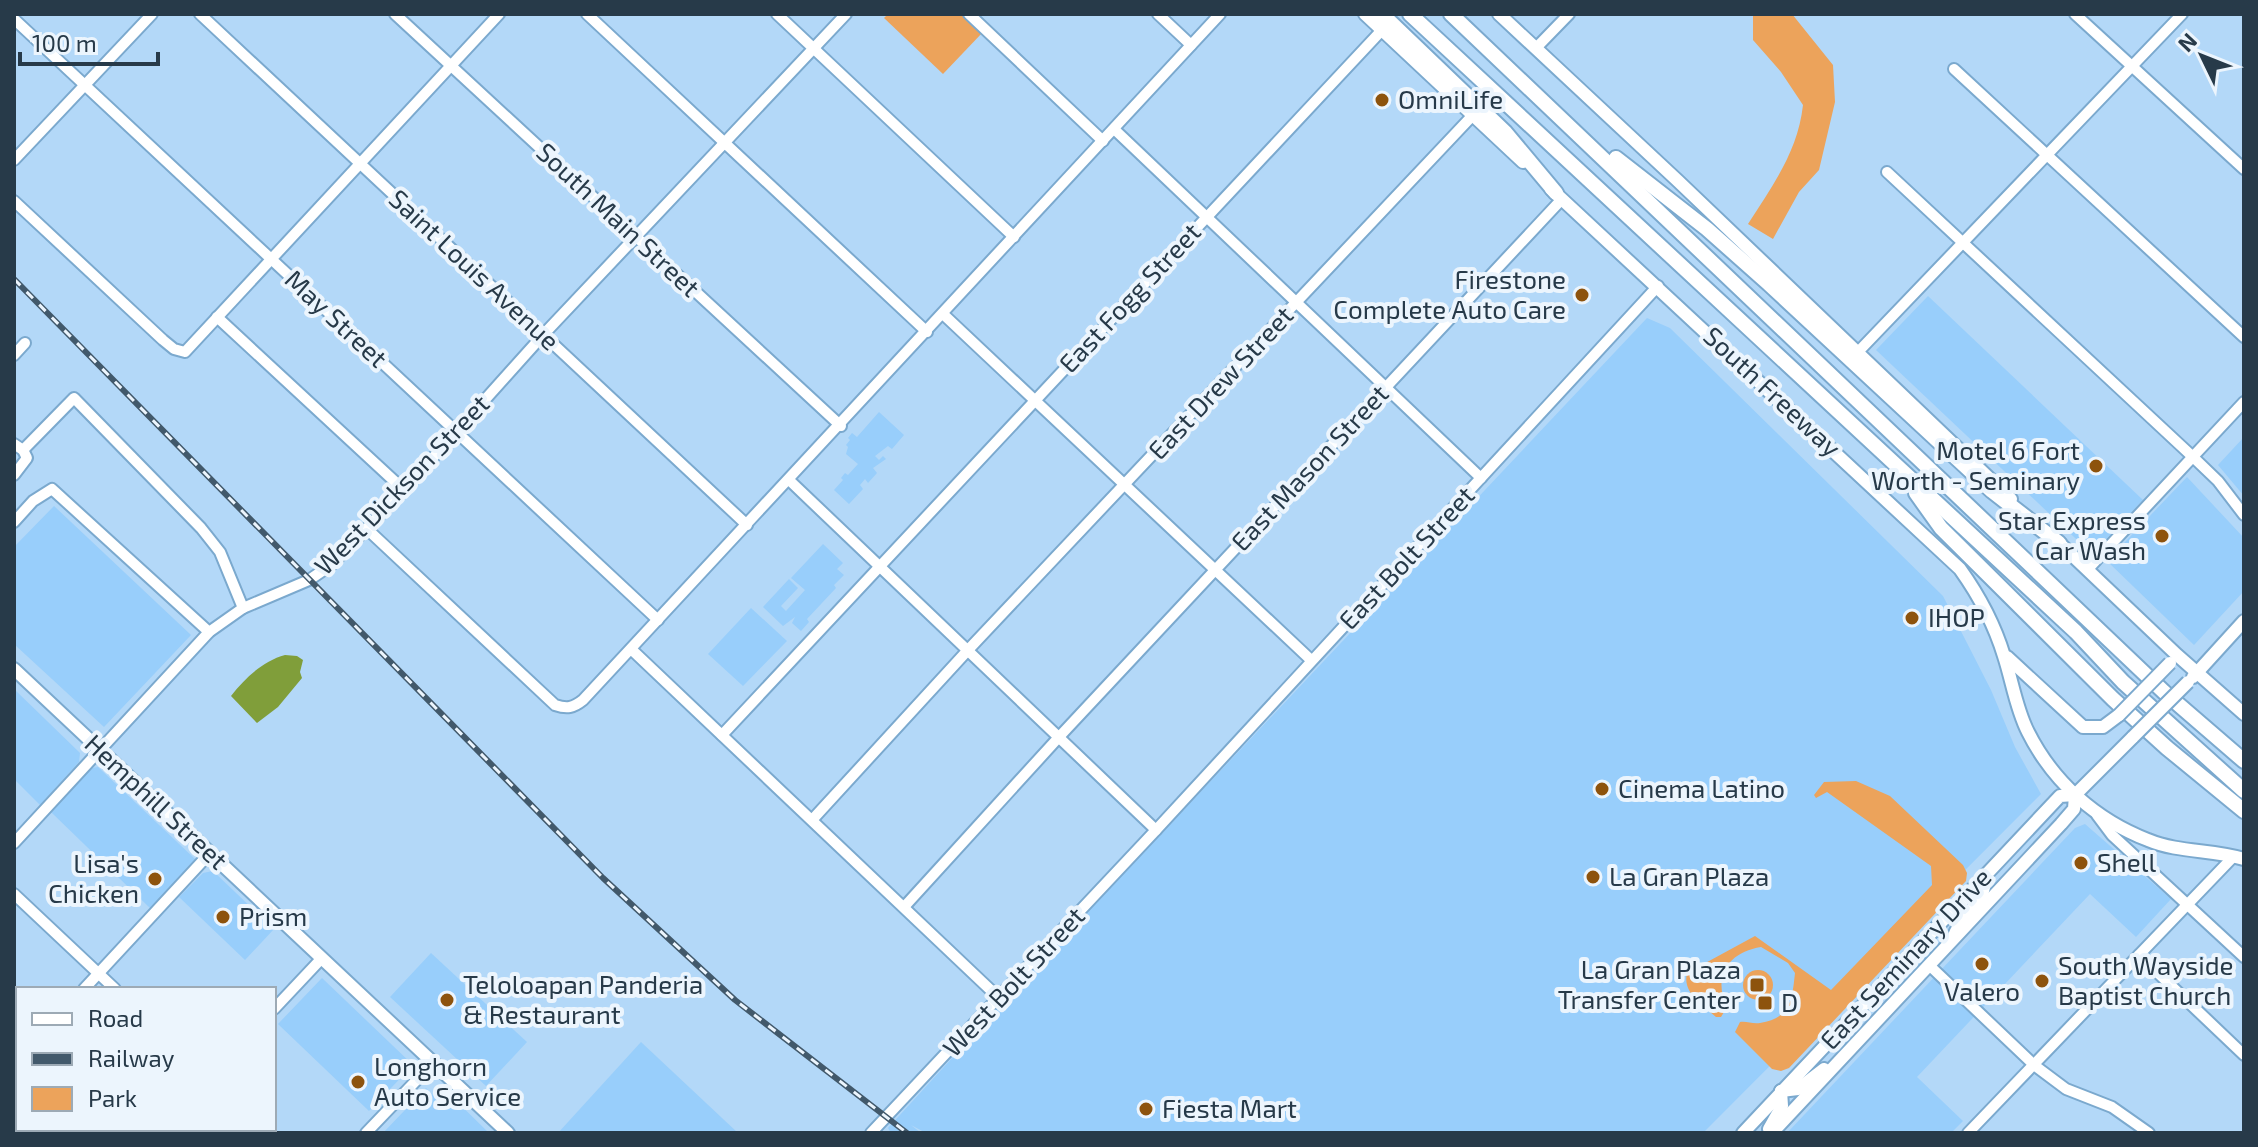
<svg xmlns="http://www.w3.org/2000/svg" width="2258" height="1147" viewBox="0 0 2258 1147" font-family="'Exo 2',sans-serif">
	<rect width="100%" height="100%" fill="#b3d8f8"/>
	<g fill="#98cefb">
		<polygon points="1928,296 2143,500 2092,554 1876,350"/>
		<polygon points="1647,318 1670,328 1943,596 1991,690 2015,747 2041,794 1703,1133 926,1133 911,1125 921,1133 891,1133 888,1128 1030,973"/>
		<polygon points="879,412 904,435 892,449 888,446 875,456 879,460 883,456 886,459 873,468 877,473 868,483 865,479 860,485 863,489 849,504 834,490 843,480 841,478 845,473 848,475 858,464 846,454 848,447 846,445 850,440 848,438 852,433 857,437"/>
		<polygon points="2244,437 2244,496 2218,465"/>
		<polygon points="2187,477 2244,538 2244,591 2194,645 2107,561"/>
		<polygon points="54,506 191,635 104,727 14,644 14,547"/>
		<polygon points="823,544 843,563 837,569 844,575 834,585 836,588 807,619 809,622 801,631 792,623 795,617 783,626 763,607 789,579 798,588 781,606 786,611 805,590 791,578"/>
		<polygon points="751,608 787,641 743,686 708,654"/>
		<polygon points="14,689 80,753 79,762 40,805 14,779"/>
		<polygon points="98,767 196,860 151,909 51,812 92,768"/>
		<polygon points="2085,824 2171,899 2136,937 2090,894 1917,1077 1963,1121 1951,1133 1787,1133 2075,828"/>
		<polygon points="213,871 274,929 245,960 179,897 203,873"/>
		<polygon points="431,953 527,1042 486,1086 390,997"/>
		<polygon points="322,978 413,1065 369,1111 278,1024"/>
		<polygon points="641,1042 738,1133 558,1133"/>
		<polygon points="442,1087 489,1133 383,1133 426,1088 434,1096"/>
	</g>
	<g fill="#eca35b">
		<polygon points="888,14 963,14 983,32 943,74 884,18"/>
		<path d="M1753 14H1792L1833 65 1835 102 1819 170 1799 192 1773 239 1748 224C1773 185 1798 151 1803 105L1781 72 1753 40Z"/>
		<path d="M1856 781 1890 796 1963 865 1967 873 1966 881 1789 1068 1781 1071 1772 1069 1735 1032 1740 1022C1747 1021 1752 1024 1760 1023 1791 1018 1792 1000 1795 973L1788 963 1761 947C1729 952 1712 976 1727 1007L1721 1017H1716C1703 1005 1682 993 1687 973L1755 936 1831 990 1932 885 1931 866 1827 792 1816 798 1814 795 1824 782Z"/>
		<circle cx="1758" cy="985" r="15"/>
	</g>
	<path fill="#809e3a" d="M285 655 297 656 303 660 300 672 302 678 278 707 257 723 231 696C245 678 263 661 285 655Z"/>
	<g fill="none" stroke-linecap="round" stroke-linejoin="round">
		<defs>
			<g id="minor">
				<polyline points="200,14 747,525"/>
				<polyline points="395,14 841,426"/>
				<polyline points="587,14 927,332"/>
				<polyline points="777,14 1014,237"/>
				<polyline points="969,14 1103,141"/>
				<polyline points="1158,14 1191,45"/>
				<polyline points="2075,14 2244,169"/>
				<polyline points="14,19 658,620"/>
				<polyline points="1536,48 1569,14"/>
				<polyline points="1954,69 2244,337"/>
				<polyline points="1114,129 1481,478"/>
				<polyline points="14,160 152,14"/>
				<polyline points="1887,172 2193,457 2218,481 2244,515"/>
				<polyline points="14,201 163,340 174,349 185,352 499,14"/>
				<polyline points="943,314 1311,660"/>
				<polyline points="217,317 404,490"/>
				<polyline points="1857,353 2182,14"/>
				<polyline points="14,355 25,343"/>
				<polyline points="14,444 23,450 27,458 14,475"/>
				<polyline points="23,450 74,398 201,528 220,552 243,608"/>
				<polyline points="789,480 1156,830"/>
				<polyline points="14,522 33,501 52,489 209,632"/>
				<path d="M367 529 555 705C567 709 573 708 583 700L1220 14"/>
				<polyline points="2088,569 2244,402"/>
				<polyline points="631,649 999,998"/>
				<polyline points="722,735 1382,30"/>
				<polyline points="2097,815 2112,835 2244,957"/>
				<polyline points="812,820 968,650 1473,115"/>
				<polyline points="14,843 209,632 243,608 309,580 331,565 404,490 543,335 846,14"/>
				<polyline points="14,894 115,989"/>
				<polyline points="904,907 1059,737 1562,199"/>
				<polyline points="2139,955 2244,1055"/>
				<polyline points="1930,966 2034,1065 2066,1089 2112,1107 2149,1133"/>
				<polyline points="84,989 210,853"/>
				<polyline points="274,1009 322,958"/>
				<polyline points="14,1064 18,1059"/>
				<polyline points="14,1115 18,1119"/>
				<polyline points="28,1129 33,1133"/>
				<polyline points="263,1129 268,1133"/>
				<polyline points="155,1133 159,1129"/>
				<polyline points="366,1133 433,1063"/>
				<polyline points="871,1133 1156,830 1658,286"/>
				<polyline points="1968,1133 2234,856"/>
			</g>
			<g id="major">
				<polyline points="1365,14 1523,162"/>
				<polyline points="1499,14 1678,181 2011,499"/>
				<path d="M1551 189 1960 569C1980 597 1994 623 2004 656 2012 680 2016 709 2028 732 2053 782 2096 820 2148 840 2179 853 2212 849 2244 859"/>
				<polyline points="2054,538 2177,655 2244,714"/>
				<polyline points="2007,657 2083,727 2103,727 2119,715"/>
				<polyline points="14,669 508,1133"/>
				<polyline points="2193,677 2244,621"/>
				<path d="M1954 936C1961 915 1989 899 1984 877"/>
				<polyline points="1781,1091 1798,1089 1824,1069"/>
				<polyline points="1769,1129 1782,1106 1781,1091"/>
				<polyline points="1743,1133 2060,796 2075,795"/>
				<polyline points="1772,1133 2061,824 2074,809 2075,795 2133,737"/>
			</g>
			<g id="highway">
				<polyline points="1382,14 1505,132 1556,193"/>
				<polyline points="1410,14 2076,632 2123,682 2244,791"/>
				<polyline points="1451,14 2164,692 2244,761"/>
				<polyline points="1616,158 1707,229 1769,284 1992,491 2059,543"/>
				<polyline points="1916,493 1941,528 2113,699 2167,748 2244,811"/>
			</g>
		</defs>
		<use href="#minor" stroke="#7ba9ce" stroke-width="14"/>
		<use href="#major" stroke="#7ba9ce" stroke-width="16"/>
		<use href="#highway" stroke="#7ba9ce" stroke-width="18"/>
		<use href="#minor" stroke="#fff" stroke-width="10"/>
		<use href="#major" stroke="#fff" stroke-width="12"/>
		<use href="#highway" stroke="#fff" stroke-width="14"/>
		<defs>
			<polyline id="rail" points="14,279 603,878 735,1000 907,1133"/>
		</defs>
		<use href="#rail" stroke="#42596b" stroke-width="6"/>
		<use href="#rail" stroke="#ecf5fd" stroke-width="3" stroke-dasharray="9" stroke-linecap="butt"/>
		<defs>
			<g id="major-bridge">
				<polyline points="2119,715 2170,663"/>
				<polyline points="2133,737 2188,682"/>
			</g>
		</defs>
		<use href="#major-bridge" stroke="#7ba9ce" stroke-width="16" stroke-linecap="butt"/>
		<use href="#major-bridge" stroke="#fff" stroke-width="12"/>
	</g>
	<g fill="#8d530d" stroke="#ecf5fd" stroke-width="3">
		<circle cx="1382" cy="100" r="8"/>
		<circle cx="1582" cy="295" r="8"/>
		<circle cx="2096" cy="466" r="8"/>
		<circle cx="2162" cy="536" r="8"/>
		<circle cx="1912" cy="618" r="8"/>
		<circle cx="1602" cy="789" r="8"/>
		<circle cx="2081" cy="863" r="8"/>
		<circle cx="1593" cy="877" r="8"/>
		<circle cx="155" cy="879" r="8"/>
		<circle cx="223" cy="917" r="8"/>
		<circle cx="1982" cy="964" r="8"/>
		<circle cx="2042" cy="981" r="8"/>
		<rect x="1749" y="977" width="16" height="16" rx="4"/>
		<circle cx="447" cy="1000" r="8"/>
		<rect x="1757" y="995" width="16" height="16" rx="4"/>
		<circle cx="358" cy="1082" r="8"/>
		<circle cx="1146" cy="1109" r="8"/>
	</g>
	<g text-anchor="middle" stroke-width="8" stroke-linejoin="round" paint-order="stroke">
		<g font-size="26" fill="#273a49" stroke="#ecf5fd" text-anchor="start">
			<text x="1398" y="109">OmniLife</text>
			<text x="1566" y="289" text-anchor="end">Firestone<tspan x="1566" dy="30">Complete Auto Care</tspan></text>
			<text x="2080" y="460" text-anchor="end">Motel 6 Fort<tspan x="2080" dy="30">Worth - Seminary</tspan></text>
			<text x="2146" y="530" text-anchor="end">Star Express<tspan x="2146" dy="30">Car Wash</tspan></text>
			<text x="1928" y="627">IHOP</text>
			<text x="1618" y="798">Cinema Latino</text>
			<text x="2097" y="872">Shell</text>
			<text x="139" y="873" text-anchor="end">Lisa's<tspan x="139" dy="30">Chicken</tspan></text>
			<text x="1609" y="886">La Gran Plaza</text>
			<text x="239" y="926">Prism</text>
			<text x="2058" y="975">South Wayside<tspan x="2058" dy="30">Baptist Church</tspan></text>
			<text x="1741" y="979" text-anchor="end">La Gran Plaza<tspan x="1741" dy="30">Transfer Center</tspan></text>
			<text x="463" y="994">Teloloapan Panderia<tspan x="463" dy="30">&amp; Restaurant</tspan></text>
			<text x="1982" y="1001" text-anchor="middle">Valero</text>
			<text x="1781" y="1012">D</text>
			<text x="374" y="1076">Longhorn<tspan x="374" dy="30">Auto Service</tspan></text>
			<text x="1162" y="1118">Fiesta Mart</text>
		</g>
		<g font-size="26" fill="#273a49" stroke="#ecf5fd">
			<text transform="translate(618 220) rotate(43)" y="9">South Main Street</text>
			<text transform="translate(474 270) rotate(43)" y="9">Saint Louis Avenue</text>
			<text transform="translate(1130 298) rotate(-47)" y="9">East Fogg Street</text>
			<text transform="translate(336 319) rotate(43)" y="9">May Street</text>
			<text transform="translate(1221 383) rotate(-47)" y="9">East Drew Street</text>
			<text transform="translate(1772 392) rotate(43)" y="9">South Freeway</text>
			<text transform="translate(1310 468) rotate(-47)" y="9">East Mason Street</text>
			<text transform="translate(402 485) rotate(-46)" y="9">West Dickson Street</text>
			<text transform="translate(1407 558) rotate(-47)" y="9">East Bolt Street</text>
			<text transform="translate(156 802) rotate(43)" y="9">Hemphill Street</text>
			<text transform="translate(1906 959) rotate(-47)" y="9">East Seminary Drive</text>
			<text transform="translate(1014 982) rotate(-47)" y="9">West Bolt Street</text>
		</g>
	</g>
	<rect width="2258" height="1147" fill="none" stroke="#273a49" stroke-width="32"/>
	<rect x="16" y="987" width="260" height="144" fill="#ecf5fd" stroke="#9daab5" stroke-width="2"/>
	<rect x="32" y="1013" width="40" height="12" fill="#ffffff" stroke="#9daab5" stroke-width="2"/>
	<text x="88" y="1027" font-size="24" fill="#273a49">Road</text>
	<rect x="32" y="1053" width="40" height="12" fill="#42596b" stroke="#9daab5" stroke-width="2"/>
	<text x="88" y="1067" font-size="24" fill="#273a49">Railway</text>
	<rect x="32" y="1087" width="40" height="24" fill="#eca35b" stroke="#9daab5" stroke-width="2"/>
	<text x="88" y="1107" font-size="24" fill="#273a49">Park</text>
	<g transform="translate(2202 56) rotate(313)" stroke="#ecf5fd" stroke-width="6" paint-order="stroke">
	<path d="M0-6L14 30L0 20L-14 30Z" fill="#273a49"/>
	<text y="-12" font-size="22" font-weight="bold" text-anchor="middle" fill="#273a49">N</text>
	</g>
	<path d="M20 52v12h138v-12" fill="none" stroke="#273a49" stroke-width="4"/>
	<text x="32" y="52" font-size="24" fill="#273a49" stroke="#ecf5fd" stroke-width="6" paint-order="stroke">100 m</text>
</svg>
